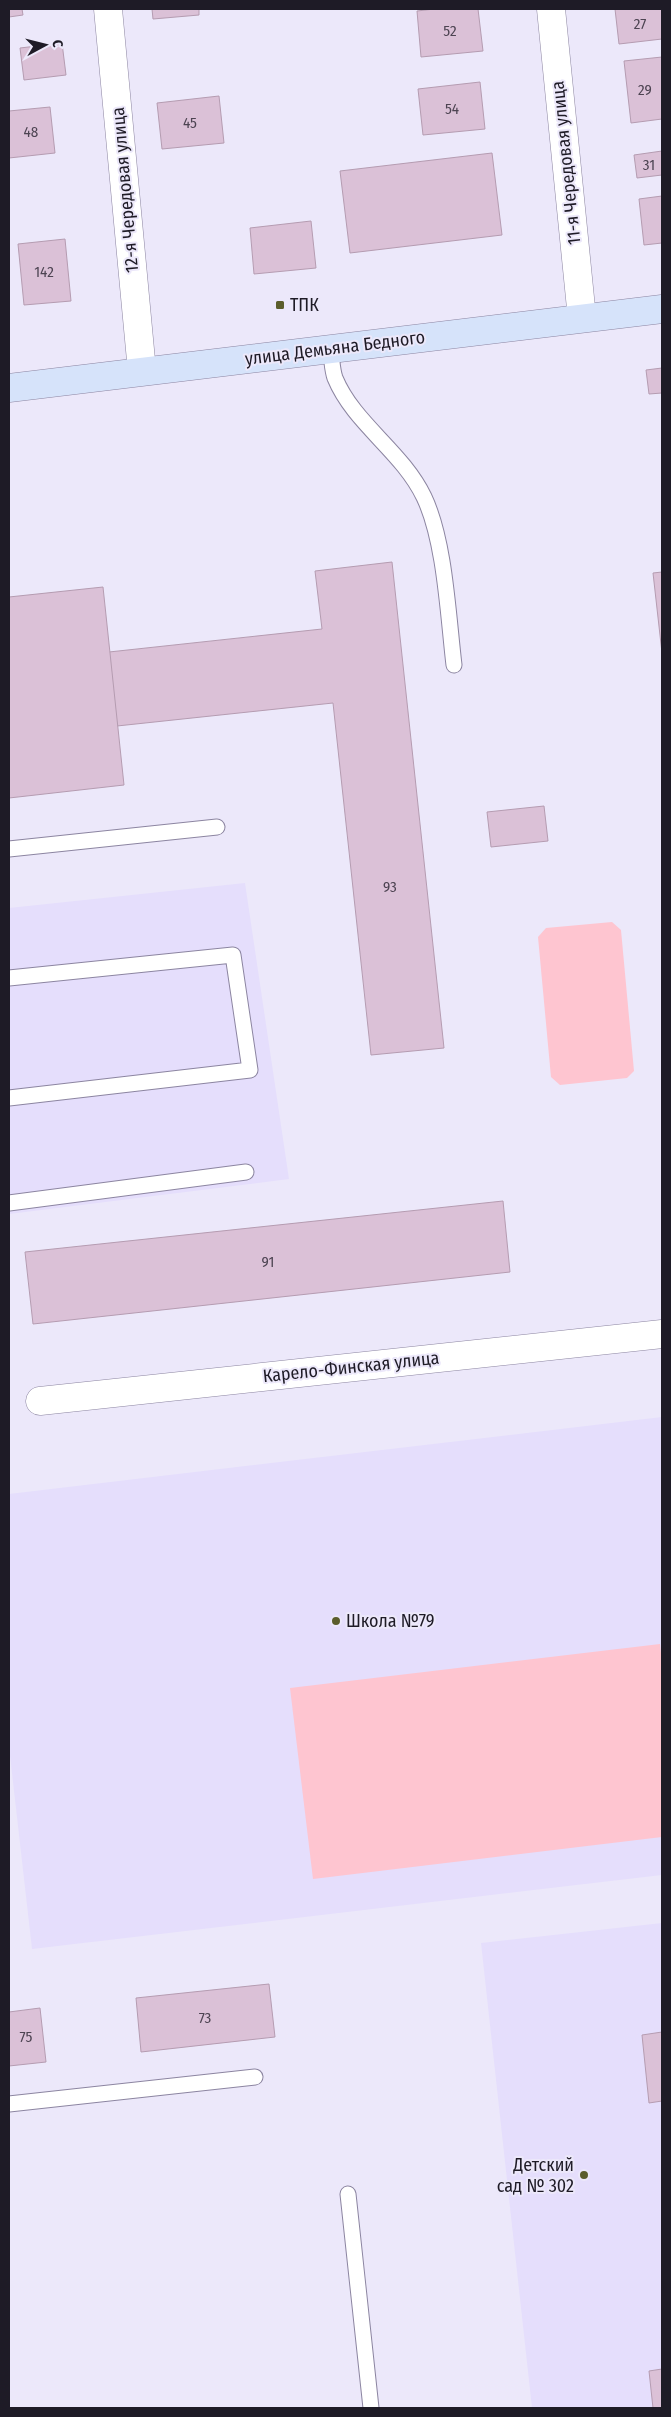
<svg xmlns="http://www.w3.org/2000/svg" width="671" height="2417" viewBox="0 0 671 2417" font-family="'Fira Sans Condensed',sans-serif">
	<rect width="100%" height="100%" fill="#ece8fa"/>
	<g fill="#e5defc">
		<polygon points="245,883 289,1179 9,1214 9,908"/>
		<polygon points="662,1417 662,1875 32,1949 9,1747 9,1494"/>
		<polygon points="662,1923 662,2408 532,2408 481,1943"/>
	</g>
	<g fill="#fec5d0">
		<polygon points="612,922 621,930 634,1071 627,1078 560,1085 551,1077 538,937 546,928"/>
		<polygon points="660,1644 662,1662 662,1837 313,1879 290,1688"/>
	</g>
	<g fill="#dbc1d7" stroke="#b59cb1">
		<polygon points="9,9 22,9 23,15 9,17"/>
		<polygon points="152,9 199,9 199,15 153,19"/>
		<polygon points="434,9 478,9 483,51 421,57 417,11"/>
		<polygon points="615,9 662,9 662,39 619,44"/>
		<polygon points="62,43 66,75 24,80 20,48"/>
		<polygon points="662,57 662,119 631,123 624,61"/>
		<polygon points="480,82 485,129 423,135 418,89"/>
		<polygon points="219,96 224,143 162,149 157,103"/>
		<polygon points="50,107 55,153 9,158 9,111"/>
		<polygon points="662,151 662,175 637,178 634,155"/>
		<polygon points="492,153 502,235 350,253 340,171"/>
		<polygon points="662,196 662,243 644,245 639,199"/>
		<polygon points="311,221 316,268 254,274 250,228"/>
		<polygon points="65,239 71,301 24,305 18,244"/>
		<polygon points="662,368 662,393 649,394 646,370"/>
		<polygon points="392,562 444,1048 371,1055 333,703 117,726 109,652 322,629 315,571"/>
		<polygon points="662,572 662,653 653,573"/>
		<polygon points="103,587 124,785 9,798 9,597"/>
		<polygon points="544,806 548,841 491,847 487,812"/>
		<polygon points="503,1201 510,1272 33,1324 25,1252"/>
		<polygon points="269,1984 275,2037 141,2052 136,1998"/>
		<polygon points="40,2008 46,2062 9,2066 9,2012"/>
		<polygon points="662,2032 662,2101 649,2103 642,2035"/>
		<polygon points="662,2369 662,2408 653,2408 649,2371"/>
	</g>
	<g fill="none" stroke-linecap="round" stroke-linejoin="round">
		<defs>
			<g id="service">
				<path d="M330 348C332 358 332 370 335 378 354 424 402 451 424 497 445 541 448 615 454 665"/>
				<polyline points="9,849 217,827"/>
				<polyline points="9,978 233,955 250,1070 9,1098"/>
				<polyline points="9,1203 246,1172"/>
				<polyline points="9,2104 255,2077"/>
				<polyline points="348,2194 371,2408"/>
			</g>
			<g id="minor">
				<polyline points="108,9 142,371"/>
				<polyline points="551,9 582,318"/>
				<polyline points="40,1401 662,1334"/>
			</g>
			<polyline id="secondary" points="9,388 662,309"/>
		</defs>
		<use href="#service" stroke="#8c85a1" stroke-width="17"/>
		<use href="#minor" stroke="#8c85a1" stroke-width="29"/>
		<use href="#secondary" stroke="#8c85a1" stroke-width="29"/>
		<use href="#service" stroke="#fff" stroke-width="15"/>
		<use href="#minor" stroke="#fff" stroke-width="28"/>
		<use href="#secondary" stroke="#d6e3fa" stroke-width="28"/>
	</g>
	<g fill="#5b5d2b" stroke="#ece8fa" stroke-width="2">
		<rect x="275" y="300" width="10" height="10" rx="2.5"/>
		<circle cx="336" cy="1621" r="5"/>
		<circle cx="584" cy="2175" r="5"/>
	</g>
	<g text-anchor="middle" stroke-width="4" stroke-linejoin="round" paint-order="stroke">
		<g font-size="15" fill="#4d4452">
			<text x="640" y="29">27</text>
			<text x="450" y="36">52</text>
			<text x="645" y="95">29</text>
			<text x="452" y="114">54</text>
			<text x="190" y="128">45</text>
			<text x="31" y="137">48</text>
			<text x="649" y="170">31</text>
			<text x="44" y="277">142</text>
			<text x="390" y="892">93</text>
			<text x="268" y="1267">91</text>
			<text x="205" y="2023">73</text>
			<text x="26" y="2042">75</text>
		</g>
		<g font-size="18" fill="#1e1b26" stroke="#ece8fa">
			<text transform="translate(566 163) rotate(-96)" y="6">11-я Чередовая улица</text>
			<text transform="translate(125 190) rotate(-95)" y="6">12-я Чередовая улица</text>
			<text transform="translate(335 348) rotate(-7)" y="6">улица Демьяна Бедного</text>
			<text transform="translate(351 1367) rotate(-6)" y="6">Карело-Финская улица</text>
		</g>
		<g font-size="18" fill="#1e1b26" stroke="#ece8fa" text-anchor="start">
			<text x="290" y="311">ТПК</text>
			<text x="346" y="1627">Школа №79</text>
			<text x="574" y="2171" text-anchor="end">Детский<tspan x="574" dy="21">сад № 302</tspan></text>
		</g>
	</g>
	<rect width="671" height="2417" fill="none" stroke="#1e1b26" stroke-width="20"/>
	<g transform="translate(45 45) rotate(83)" stroke="#ece8fa" stroke-width="4" paint-order="stroke">
	<path d="M0-4L9 19L0 12L-9 19Z" fill="#1e1b26"/>
	<text y="-8" font-size="14" font-weight="bold" text-anchor="middle" fill="#1e1b26">С</text>
	</g>
</svg>
